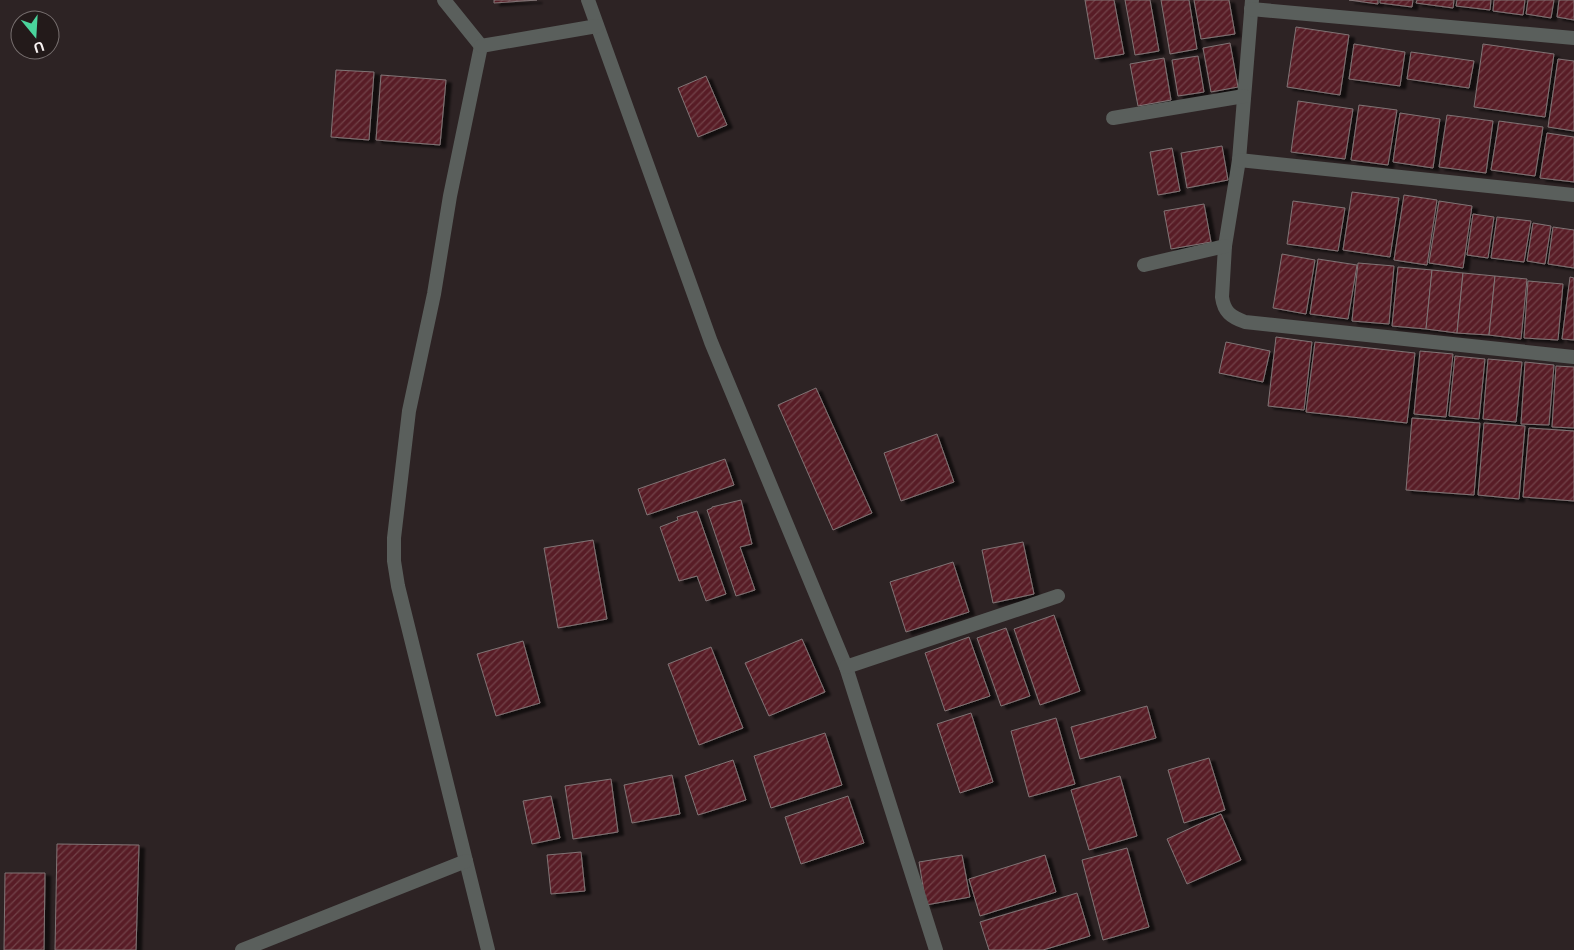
<svg xmlns="http://www.w3.org/2000/svg" width="1574" height="950" viewBox="0 0 1574 950" font-family="Helvetica,sans-serif">
	<defs>
		<pattern id="building-hatch" width="6" height="6" patternUnits="userSpaceOnUse" patternTransform="scale(1.25)"><rect width="6" height="6" fill="#591f28"/><path d="M-1 1l2-2M0 6l6-6M5 7l2-2" fill="none" stroke="#724048"/></pattern>
		<filter id="shadow"><feDropShadow dx="5.5" dy="3" stdDeviation="1" flood-color="#0009"/></filter>
	</defs>
	<rect width="100%" height="100%" fill="#2d2324"/>
	<g fill="url(#building-hatch)" stroke="#807475" filter="url(#shadow)">
		<polygon points="494,0 537,0 494,3"/>
		<polygon points="1085,0 1114,0 1124,54 1095,59"/>
		<polygon points="1125,0 1150,0 1159,51 1135,55"/>
		<polygon points="1161,0 1189,0 1197,49 1170,54"/>
		<polygon points="1194,0 1229,0 1235,34 1201,39"/>
		<polygon points="1349,0 1378,0 1378,4"/>
		<polygon points="1380,0 1413,0 1412,7 1380,3"/>
		<polygon points="1417,0 1454,0 1453,8 1416,3"/>
		<polygon points="1457,0 1491,0 1490,10 1456,6"/>
		<polygon points="1494,0 1525,0 1523,15 1493,11"/>
		<polygon points="1528,0 1554,0 1551,18 1526,14"/>
		<polygon points="1559,0 1574,0 1574,20 1557,17"/>
		<polygon points="1296,27 1349,35 1340,95 1287,87"/>
		<polygon points="1230,43 1238,87 1211,92 1203,48"/>
		<polygon points="1354,44 1405,52 1400,86 1349,79"/>
		<polygon points="1483,44 1554,54 1545,117 1474,107"/>
		<polygon points="1411,52 1474,61 1469,88 1407,79"/>
		<polygon points="1198,56 1204,92 1178,96 1172,60"/>
		<polygon points="1164,58 1171,100 1138,106 1130,64"/>
		<polygon points="1558,59 1574,61 1574,131 1548,127"/>
		<polygon points="336,70 374,72 369,140 331,137"/>
		<polygon points="381,75 446,80 440,145 376,140"/>
		<polygon points="706,76 727,125 698,137 678,88"/>
		<polygon points="1298,101 1353,109 1345,159 1291,152"/>
		<polygon points="1359,105 1397,110 1388,165 1351,160"/>
		<polygon points="1400,113 1440,119 1433,168 1393,162"/>
		<polygon points="1447,115 1493,121 1486,173 1439,167"/>
		<polygon points="1499,121 1543,127 1535,176 1491,170"/>
		<polygon points="1547,133 1574,137 1574,182 1540,178"/>
		<polygon points="1222,146 1228,180 1187,188 1181,153"/>
		<polygon points="1172,148 1180,191 1158,195 1150,152"/>
		<polygon points="1352,192 1399,198 1390,257 1343,250"/>
		<polygon points="1404,195 1437,200 1427,265 1394,260"/>
		<polygon points="1293,201 1345,208 1338,251 1287,244"/>
		<polygon points="1439,201 1472,206 1463,268 1429,263"/>
		<polygon points="1204,204 1211,242 1171,249 1164,211"/>
		<polygon points="1473,214 1494,217 1488,258 1467,255"/>
		<polygon points="1497,217 1531,221 1524,262 1491,258"/>
		<polygon points="1533,223 1551,226 1545,264 1527,261"/>
		<polygon points="1553,227 1574,230 1574,268 1548,264"/>
		<polygon points="1282,254 1315,260 1306,314 1273,308"/>
		<polygon points="1318,259 1357,265 1348,319 1310,314"/>
		<polygon points="1358,263 1394,266 1389,324 1352,321"/>
		<polygon points="1398,267 1432,270 1426,329 1392,326"/>
		<polygon points="1432,270 1463,273 1457,333 1426,329"/>
		<polygon points="1463,273 1495,276 1489,335 1457,333"/>
		<polygon points="1495,276 1527,279 1521,339 1489,335"/>
		<polygon points="1570,277 1574,278 1574,340 1562,339"/>
		<polygon points="1528,281 1563,284 1558,340 1524,338"/>
		<polygon points="1276,337 1312,342 1304,410 1268,406"/>
		<polygon points="1226,342 1270,351 1263,382 1219,373"/>
		<polygon points="1315,342 1415,353 1407,423 1306,412"/>
		<polygon points="1420,351 1453,354 1446,417 1414,414"/>
		<polygon points="1455,356 1485,359 1479,419 1449,416"/>
		<polygon points="1488,359 1522,362 1516,422 1483,419"/>
		<polygon points="1525,362 1554,365 1549,425 1521,424"/>
		<polygon points="1556,366 1574,367 1574,428 1552,427"/>
		<polygon points="816,388 872,513 833,530 778,405"/>
		<polygon points="1412,418 1480,423 1474,495 1406,490"/>
		<polygon points="1484,423 1525,426 1519,499 1478,495"/>
		<polygon points="1529,428 1574,431 1574,501 1523,497"/>
		<polygon points="937,434 954,482 901,501 884,453"/>
		<polygon points="725,459 734,485 647,515 638,489"/>
		<polygon points="741,500 752,544 740,547 755,590 736,596 707,510 712,508 712,507"/>
		<polygon points="697,511 726,594 706,601 697,576 679,581 660,527 678,520 677,517"/>
		<polygon points="593,540 607,619 558,628 544,548"/>
		<polygon points="1023,542 1034,594 993,603 982,550"/>
		<polygon points="953,562 969,612 906,632 890,582"/>
		<polygon points="1054,615 1080,691 1040,705 1014,629"/>
		<polygon points="1006,628 1030,696 1001,706 977,638"/>
		<polygon points="969,637 990,696 945,711 925,653"/>
		<polygon points="802,639 825,692 769,716 745,663"/>
		<polygon points="523,641 540,703 496,716 477,654"/>
		<polygon points="711,647 743,728 699,745 668,664"/>
		<polygon points="1147,706 1156,738 1080,759 1071,727"/>
		<polygon points="971,713 993,782 960,793 937,724"/>
		<polygon points="1056,718 1075,784 1029,797 1011,731"/>
		<polygon points="825,733 842,785 771,808 754,756"/>
		<polygon points="1209,758 1225,810 1184,823 1168,770"/>
		<polygon points="733,760 746,800 698,815 685,776"/>
		<polygon points="672,775 680,814 632,823 624,785"/>
		<polygon points="1120,776 1137,836 1089,850 1071,790"/>
		<polygon points="611,779 618,832 573,839 565,786"/>
		<polygon points="551,796 560,838 532,844 523,801"/>
		<polygon points="848,796 864,843 801,864 785,817"/>
		<polygon points="1221,814 1241,860 1187,884 1167,839"/>
		<polygon points="57,844 139,845 136,950 55,950"/>
		<polygon points="1127,848 1149,927 1103,940 1082,860"/>
		<polygon points="581,852 585,891 551,894 547,855"/>
		<polygon points="962,855 970,897 926,905 919,862"/>
		<polygon points="1045,855 1056,892 980,916 969,879"/>
		<polygon points="5,873 45,873 44,950 4,950"/>
		<polygon points="1077,893 1090,936 1043,950 989,950 980,922"/>
	</g>
	<g fill="none" stroke-linecap="round" stroke-linejoin="round">
		<g stroke="#5a5f5c" stroke-width="14">
			<polyline points="444,0 481,46"/>
			<polyline points="588,0 711,342 846,667 936,950"/>
			<path d="M1252 0 1239 160 1225 246 1222 297C1224 312 1231 317 1245 322L1574 357"/>
			<polyline points="1251,9 1574,38"/>
			<polyline points="481,46 450,196 434,294 409,411 394,538 394,561 398,586 488,950"/>
			<polyline points="481,46 597,26"/>
			<polyline points="1113,118 1244,96"/>
			<polyline points="1239,160 1574,195"/>
			<polyline points="1144,265 1225,246"/>
			<polyline points="846,667 1058,596"/>
			<polyline points="242,950 466,861"/>
		</g>
	</g>
	<g transform="translate(35 35) rotate(162)"><circle r="24" fill="#231a1a" stroke="#787070"/>
	<path d="M0-4L9 19L0 12L-9 19Z" fill="#4ad49c"/>
	<text y="-8" font-size="14" font-weight="bold" text-anchor="middle" fill="#f8f2f2">U</text>
	</g>
</svg>
